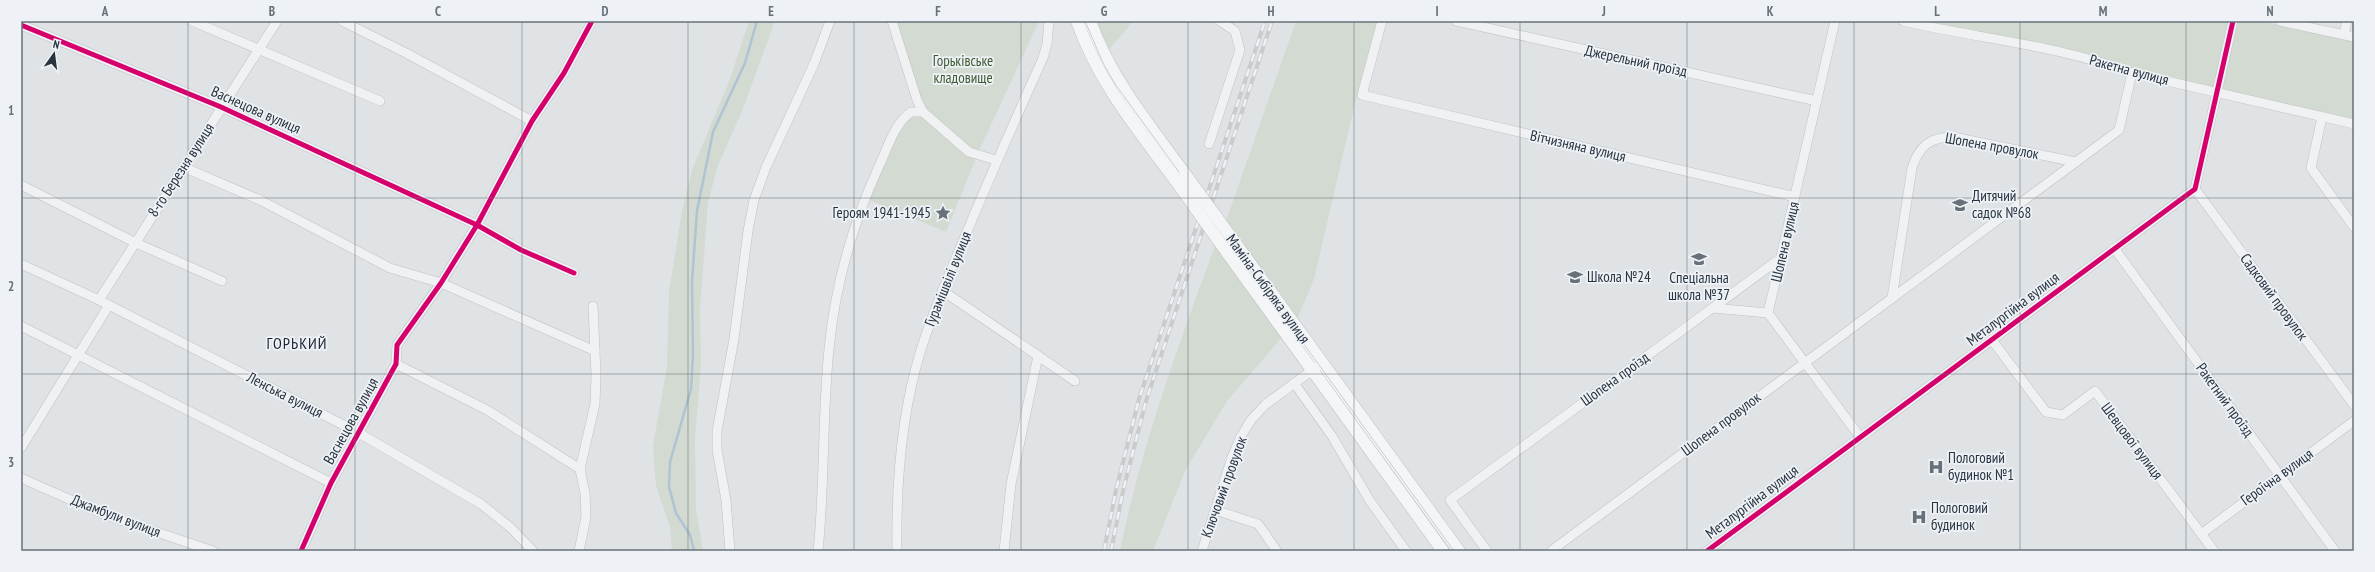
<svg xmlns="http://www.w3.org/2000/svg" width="2375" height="572" viewBox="0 0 2375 572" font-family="'PT Sans Narrow',sans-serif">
	<rect width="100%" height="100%" fill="#e0e3e6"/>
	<g fill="#d2dad1">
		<polygon points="749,21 775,21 743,109 718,165 708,203 700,307 701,364 695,439 696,509 703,551 672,551 670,527 656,486 653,446 667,367 669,292 682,211 692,170 730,79"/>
		<polygon points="896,21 1039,21 978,153 946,232 869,200 904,121 912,115 923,116 920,99"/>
		<polygon points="1093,21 1132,21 1127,29 1106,52"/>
		<polygon points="1296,21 1379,21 1357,95 1314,279 1296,322 1225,224"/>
		<polygon points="1920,21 2260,21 2354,41 2354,121"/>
		<path d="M1216 243 1284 335 1227 401 1185 471 1153 551H1120C1141 446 1179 344 1216 243Z"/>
	</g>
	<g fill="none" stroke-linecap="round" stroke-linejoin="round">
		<polyline stroke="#aec4d2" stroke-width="2.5" points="694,551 690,535 676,513 669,487 670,462 691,389 693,355 692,282 697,211 713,132 745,63 757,21"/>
		<defs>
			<g id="minor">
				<polyline points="192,21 380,101"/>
				<polyline points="342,21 406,53 532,121"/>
				<polyline points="892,21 917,100 923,112 969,152 996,160"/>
				<polyline points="1382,21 1362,95 1795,197"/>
				<polyline points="1456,21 1817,101"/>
				<polyline points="1835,21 1768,313 1860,437"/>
				<path d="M1903 21C1979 39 2059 45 2132 73L2354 124"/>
				<polyline points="2280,21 2354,37"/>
				<polyline points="21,25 221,107 477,225 521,250 574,273"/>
				<polyline points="2344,34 2347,21"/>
				<polyline points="2322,117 2311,168 2354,227"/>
				<polyline points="1209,144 1240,50 1235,31 1220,21"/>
				<polyline points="183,167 260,200 390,268 441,283 595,351"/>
				<polyline points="21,185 134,242 222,281"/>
				<polyline points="2195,189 2354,405"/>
				<polyline points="2114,248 2335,551"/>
				<polyline points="21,264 99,300 357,432 481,504 511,528 533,551"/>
				<polyline points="943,291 1075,381"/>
				<path d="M1892 298 1912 168C1919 146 1930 137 1953 137L2076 162"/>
				<polyline points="99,300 277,21"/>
				<polyline points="1713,308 1768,313"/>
				<polyline points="21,326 331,483"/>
				<polyline points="1992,340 2046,412 2063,415 2095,391 2214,551"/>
				<polyline points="396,364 487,410 580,469"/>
				<polyline points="1294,383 1332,436 1370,501 1406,551"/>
				<polyline points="21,448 109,305"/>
				<polyline points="21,478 103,514 213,551"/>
				<polyline points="1215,510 1258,524 1277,551"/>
				<polyline points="2201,534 2354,421"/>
				<polyline points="301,551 331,483 396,364 397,345 441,283 477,225 532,121 564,73 592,21"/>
				<polyline points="579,551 586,517 585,493 580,469 595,404 596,375 593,306"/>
				<polyline points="730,551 726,500 717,450 717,431 734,339 748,231 754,200 766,167 814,64 830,21"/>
				<path d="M818 551C825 484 822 416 829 349 835 286 853 223 879 166 888 147 894 124 911 112H923"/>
				<path d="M897 551C896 486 901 416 920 353 931 317 946 281 961 246 987 183 1015 120 1043 58L1047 44 1049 21"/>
				<polyline points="1004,551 1011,484 1038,356"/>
				<polyline points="1202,551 1231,460 1240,438 1251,420 1266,404 1322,363"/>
				<polyline points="1487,551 1450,500 1781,258"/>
				<polyline points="1551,551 2119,130 2132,73"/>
				<polyline points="1707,551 2195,189 2233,21"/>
			</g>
			<g id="major">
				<path d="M1077 21C1098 82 1138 130 1176 181"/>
				<path d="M1090 21C1111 79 1149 125 1185 174"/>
				<polyline points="1236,244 1459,551"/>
				<polyline points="1226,251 1443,551"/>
			</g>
		</defs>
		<use href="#minor" stroke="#bec1c4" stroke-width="10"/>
		<use href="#major" stroke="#bcc0c4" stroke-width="13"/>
		<use href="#minor" stroke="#f0f1f2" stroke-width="9"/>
		<use href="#major" stroke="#f4f5f6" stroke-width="12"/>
		<polyline stroke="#c9cbcd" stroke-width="1" points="1085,21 1103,63 1115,84 1454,551"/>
		<defs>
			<g id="rail">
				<polyline points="1104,551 1116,490 1139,399 1265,21"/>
				<polyline points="1111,551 1123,491 1146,401 1272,21"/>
			</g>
		</defs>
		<use href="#rail" stroke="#c9cbcd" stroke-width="4"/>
		<use href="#rail" stroke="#eef2f6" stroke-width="2.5" stroke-dasharray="8" stroke-linecap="butt"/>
		<defs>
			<g id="major-bridge">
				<polyline points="1185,174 1236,244"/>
				<polyline points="1176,181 1226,251"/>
			</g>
		</defs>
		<use href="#major-bridge" stroke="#bcc0c4" stroke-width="13" stroke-linecap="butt"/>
		<use href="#major-bridge" stroke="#f4f5f6" stroke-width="12"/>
		<defs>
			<g id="cycleway">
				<polyline points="21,25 221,107 477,225 521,250 574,273"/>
				<polyline points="301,551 331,483 396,364 397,345 441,283 477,225 532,121 564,73 592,21"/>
				<polyline points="1707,551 2195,189 2233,21"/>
			</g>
		</defs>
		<use href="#cycleway" stroke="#eef2f6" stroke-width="8"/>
		<use href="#cycleway" stroke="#d6006c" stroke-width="5"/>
	</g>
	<path fill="none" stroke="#687179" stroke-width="1" stroke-opacity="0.55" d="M188 21V551M355 21V551M522 21V551M688 21V551M854 21V551M1021 21V551M1188 21V551M1354 21V551M1520 21V551M1687 21V551M1854 21V551M2020 21V551M2186 21V551M21 198H2354M21 374H2354"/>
	<defs>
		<symbol id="school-bare" viewBox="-9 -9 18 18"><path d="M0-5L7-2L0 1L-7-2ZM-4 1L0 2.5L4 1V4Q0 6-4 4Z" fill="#687179" stroke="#eef2f6" stroke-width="2.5" paint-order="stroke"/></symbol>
		<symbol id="sight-bare" viewBox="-9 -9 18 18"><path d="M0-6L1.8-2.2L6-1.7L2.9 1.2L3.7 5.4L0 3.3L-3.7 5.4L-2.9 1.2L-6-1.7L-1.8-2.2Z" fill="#687179" stroke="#eef2f6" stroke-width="2.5" paint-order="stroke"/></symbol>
		<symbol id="hospital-bare" viewBox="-9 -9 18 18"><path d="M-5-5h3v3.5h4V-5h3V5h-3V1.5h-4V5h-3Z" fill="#687179" stroke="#eef2f6" stroke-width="2.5" paint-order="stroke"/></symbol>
	</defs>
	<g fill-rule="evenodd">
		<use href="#school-bare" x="1949" y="194" width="22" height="22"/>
		<use href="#sight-bare" x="932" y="202" width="22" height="22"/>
		<use href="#school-bare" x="1688" y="248" width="22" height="22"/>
		<use href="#school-bare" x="1564" y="266" width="22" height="22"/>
		<use href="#hospital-bare" x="1925" y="456" width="22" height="22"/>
		<use href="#hospital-bare" x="1908" y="506" width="22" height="22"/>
	</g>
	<g text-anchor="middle" stroke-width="3.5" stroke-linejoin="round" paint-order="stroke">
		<g font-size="15" fill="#405b34" stroke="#eef2f6">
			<text x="963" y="66">Горьківське<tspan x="963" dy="17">кладовище</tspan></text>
		</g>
		<g font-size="15" fill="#27333f" stroke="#eef2f6">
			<text transform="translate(1636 61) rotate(12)" y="5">Джерельний проїзд</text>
			<text transform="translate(2129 70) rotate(15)" y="5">Ракетна вулиця</text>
			<text transform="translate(256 110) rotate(24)" y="5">Васнецова вулиця</text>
			<text transform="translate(1578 146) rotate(13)" y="5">Вітчизняна вулиця</text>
			<text transform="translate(1992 146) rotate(10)" y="5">Шопена провулок</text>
			<text transform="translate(181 170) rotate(-57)" y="5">8-го Березня вулиця</text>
			<text transform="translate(1785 242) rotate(-77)" y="5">Шопена вулиця</text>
			<text transform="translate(948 279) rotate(-68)" y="5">Гурамішвілі вулиця</text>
			<text transform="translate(1268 289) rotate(54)" y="5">Маміна-Сибіряка вулиця</text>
			<text transform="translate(2274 297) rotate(54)" y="5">Садковий провулок</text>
			<text transform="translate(2013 309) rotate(-37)" y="5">Металургійна вулиця</text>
			<text transform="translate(1615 379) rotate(-36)" y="5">Шопена проїзд</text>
			<text transform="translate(285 395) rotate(27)" y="5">Ленська вулиця</text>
			<text transform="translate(2225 400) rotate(54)" y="5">Ракетний проїзд</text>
			<text transform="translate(351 421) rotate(-61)" y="5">Васнецова вулиця</text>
			<text transform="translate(1721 424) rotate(-37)" y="5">Шопена провулок</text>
			<text transform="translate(2132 441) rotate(53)" y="5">Шевцової вулиця</text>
			<text transform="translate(2277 477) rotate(-36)" y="5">Героїчна вулиця</text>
			<text transform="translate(1224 487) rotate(-70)" y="5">Ключовий провулок</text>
			<text transform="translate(1752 502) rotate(-37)" y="5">Металургійна вулиця</text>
			<text transform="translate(116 516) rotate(21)" y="5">Джамбули вулиця</text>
		</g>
		<g font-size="15" fill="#27333f" stroke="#eef2f6" text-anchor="start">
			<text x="1972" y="201">Дитячий<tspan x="1972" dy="17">садок №68</tspan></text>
			<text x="931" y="218" text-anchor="end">Героям 1941-1945</text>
			<text x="1587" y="282">Школа №24</text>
			<text x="1699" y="283" text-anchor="middle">Спеціальна<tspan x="1699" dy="17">школа №37</tspan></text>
			<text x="1948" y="463">Пологовий<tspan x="1948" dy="17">будинок №1</tspan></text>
			<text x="1931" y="513">Пологовий<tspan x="1931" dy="17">будинок</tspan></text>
		</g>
		<g font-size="16" letter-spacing="1" fill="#192430" stroke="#eef2f6">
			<text x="297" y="349">ГОРЬКИЙ</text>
		</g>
	</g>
	<rect width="2375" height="572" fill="none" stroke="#eef2f6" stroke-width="44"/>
	<g transform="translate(54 54) rotate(14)" stroke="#eef2f6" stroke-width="3" paint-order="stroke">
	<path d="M0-3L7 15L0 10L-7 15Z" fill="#27333f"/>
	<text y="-6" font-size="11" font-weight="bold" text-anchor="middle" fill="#27333f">N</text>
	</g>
	<rect x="22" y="22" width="2331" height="528" fill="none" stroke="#687179" stroke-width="1.5"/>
	<g font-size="13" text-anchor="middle" font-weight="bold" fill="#687179">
		<text x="105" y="16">A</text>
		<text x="272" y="16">B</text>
		<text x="438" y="16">C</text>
		<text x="605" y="16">D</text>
		<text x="771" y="16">E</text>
		<text x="938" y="16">F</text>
		<text x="1104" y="16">G</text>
		<text x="1271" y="16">H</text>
		<text x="1437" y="16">I</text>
		<text x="1604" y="16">J</text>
		<text x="1770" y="16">K</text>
		<text x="1937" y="16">L</text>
		<text x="2103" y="16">M</text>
		<text x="2270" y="16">N</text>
		<text x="11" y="115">1</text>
		<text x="11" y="291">2</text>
		<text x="11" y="467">3</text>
	</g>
</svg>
